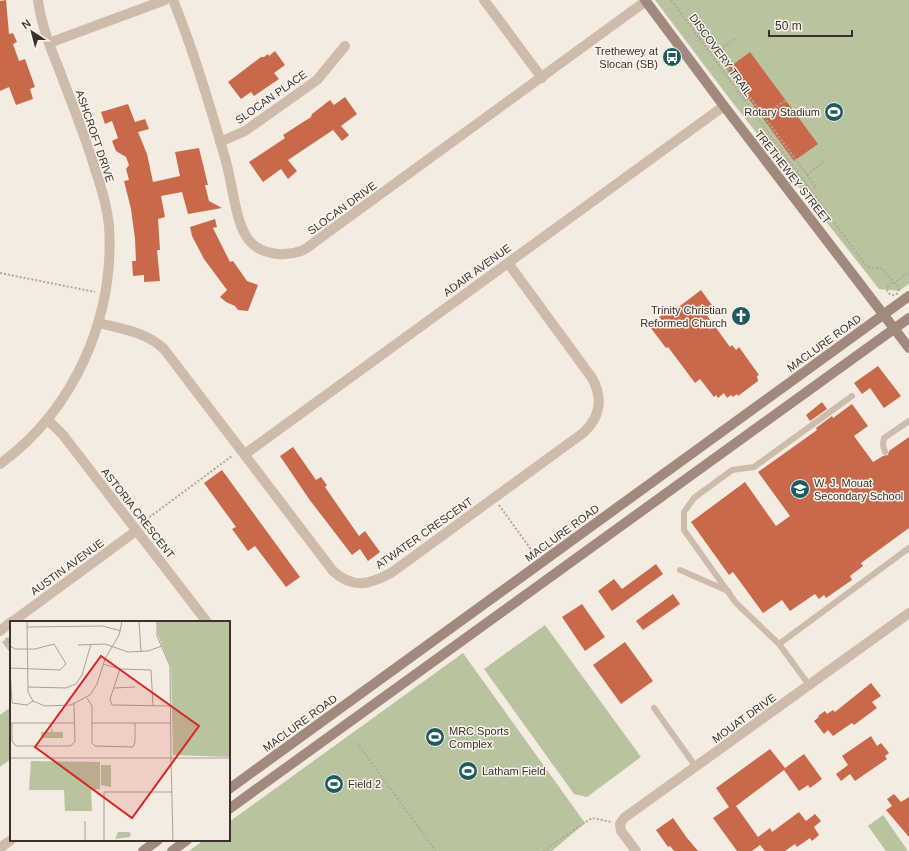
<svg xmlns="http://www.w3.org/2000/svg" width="909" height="851" viewBox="0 0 909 851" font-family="Helvetica,sans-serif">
	<rect width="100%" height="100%" fill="#f4ebe1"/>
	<g fill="#b8c4a0">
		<polygon points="655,0 909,0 909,284 899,291 879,289 729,98"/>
		<polygon points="545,625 641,757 587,797 574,794 484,669"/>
		<polygon points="10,636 11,637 11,654 2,642"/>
		<polygon points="463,653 585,823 552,851 189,851 204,840 229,840 229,822"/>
		<polygon points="11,707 11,759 0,767 0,715"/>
		<polygon points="883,815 908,851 886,851 868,826"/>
	</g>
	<g fill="#c8694b">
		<polygon points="6,0 9,34 13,33 17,42 13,44 19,61 25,59 35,87 30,89 33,99 16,105 9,87 0,91 0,1"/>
		<polygon points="275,51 285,65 274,73 279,79 254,96 251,92 241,99 228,82 261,57 264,57 268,54 269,56"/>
		<polygon points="750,52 818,144 794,161 727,69"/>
		<polygon points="345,97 357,114 341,126 349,135 342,141 333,130 288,160 297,171 288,179 281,169 263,182 249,162 285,138 283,135 311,117 312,114 330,100 334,105"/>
		<polygon points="128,104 135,122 145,119 149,129 138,132 147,154 153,182 180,176 175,152 199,148 208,185 205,185 209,201 222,208 188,214 182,192 161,196 165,217 158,219 160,250 157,250 160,281 144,282 144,275 133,276 132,261 136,261 135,239 131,209 124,181 129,180 126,169 129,165 126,157 116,151 112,141 118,138 112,121 105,124 101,112"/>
		<polygon points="215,219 217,227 213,228 230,262 233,261 247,281 258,285 248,311 238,310 235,306 226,302 220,297 227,290 204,259 192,236 190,227"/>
		<polygon points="701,290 714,308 706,314 730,347 732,345 736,350 739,347 759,375 757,376 758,381 738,396 737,394 733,397 731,395 727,398 724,393 718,398 716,395 714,397 700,379 695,383 668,347 666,348 650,327 661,319 659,317 666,312 668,315"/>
		<polygon points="878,366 901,396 884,408 870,388 862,394 854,383"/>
		<polygon points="822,402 827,409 810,421 806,415"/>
		<polygon points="852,404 868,426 854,436 873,462 883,456 888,455 889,451 909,437 909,528 861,563 863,566 850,576 852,580 826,598 824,595 819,599 815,594 790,611 782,600 763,613 733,572 729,575 691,522 745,482 776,526 790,516 758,472 817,430 816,428 832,416 833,418"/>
		<polygon points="293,447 316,480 321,477 327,485 325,487 359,536 365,531 380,552 368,561 360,549 352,555 309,499 280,456"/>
		<polygon points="222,470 300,577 286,587 255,546 248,551 232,529 236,527 204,483"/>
		<polygon points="656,564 663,574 612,611 598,591 614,579 622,589"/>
		<polygon points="673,594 680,604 643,630 636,621"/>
		<polygon points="582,604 605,637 585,651 562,617"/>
		<polygon points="625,642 653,681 621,704 593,665"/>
		<polygon points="871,683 881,696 872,702 877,708 854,725 852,723 833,736 828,730 824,734 814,721 819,717 818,716 825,711 827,714 833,710 835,712"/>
		<polygon points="871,736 877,746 881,743 889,753 885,756 887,759 855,781 850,774 841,781 836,774 848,765 842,756"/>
		<polygon points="770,749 785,768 804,754 822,779 810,788 808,785 799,791 784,770 736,806 758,837 770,828 772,832 799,812 806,821 815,814 821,821 814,827 819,835 812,841 810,838 797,847 795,844 785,851 765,851 760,845 752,851 737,851 713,818 729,807 716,788"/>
		<polygon points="894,794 901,802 909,797 909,837 886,810 892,806 887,799"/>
		<polygon points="673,818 687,838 698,851 674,851 670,846 668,847 656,830"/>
	</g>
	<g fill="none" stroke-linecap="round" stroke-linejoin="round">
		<g stroke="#b9a596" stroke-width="2" stroke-dasharray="2 2" stroke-linecap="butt">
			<polyline points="671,0 867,267 883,269 894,283 909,273"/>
			<polyline points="699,39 704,35 816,187 811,190"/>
			<polyline points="717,52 736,38"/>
			<polyline points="764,116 786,100"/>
			<polyline points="807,175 826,160"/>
			<polyline points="0,273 95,292"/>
			<circle cx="893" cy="289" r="6"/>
			<polyline points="499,505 535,555"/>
			<polyline points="143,522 232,456"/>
			<polyline points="6,638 11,645"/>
			<polyline points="357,743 436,851"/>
			<polyline points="543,851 592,818 611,822"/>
		</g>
		<g stroke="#cdbbac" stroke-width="6">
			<polyline points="885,452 883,445 884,438 909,421"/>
			<polyline points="680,570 728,591"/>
			<polyline points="779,644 909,548"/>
			<polyline points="809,685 779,644 736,603 684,530 684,512 694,498 732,470 754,467 852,396"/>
			<polyline points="654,708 696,767"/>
		</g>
		<g stroke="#cdbbac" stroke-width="10">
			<path d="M173 0C194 51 210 105 225 158 232 180 235 222 248 239 260 255 284 257 301 251 307 249 312 244 316 241L646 1"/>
			<polyline points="484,0 542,78"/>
			<polyline points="49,43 165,0"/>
			<polyline points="220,142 245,131 317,80 345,46"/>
			<path d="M99 323C122 329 146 332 164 349L333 571C353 589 368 585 391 573L583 433C601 417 603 398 592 378L508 263"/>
			<polyline points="48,420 63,435 207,622"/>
			<polyline points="245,454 724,106"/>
			<path d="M0 464C75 409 115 317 109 225 107 207 101 186 95 169 85 135 71 102 59 69 50 47 41 24 38 0"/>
			<polyline points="12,622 136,531"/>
			<polyline points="0,631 11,622"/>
			<polyline points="0,848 11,840"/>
			<polyline points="636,851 621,831 620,824 624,818 909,613"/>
		</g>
		<g stroke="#a18a7d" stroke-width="10">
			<polyline points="645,0 724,106 909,348"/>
			<polyline points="229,789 909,296"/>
			<polyline points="229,809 909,318"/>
			<polyline points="143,851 158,840"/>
			<polyline points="172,851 187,840"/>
		</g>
	</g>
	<defs>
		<symbol id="bus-disc" viewBox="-11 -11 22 22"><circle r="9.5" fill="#1f5a5e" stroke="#fbf5ee"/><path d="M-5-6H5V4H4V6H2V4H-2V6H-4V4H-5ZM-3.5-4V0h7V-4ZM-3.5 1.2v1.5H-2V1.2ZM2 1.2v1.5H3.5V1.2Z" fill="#fff"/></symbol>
		<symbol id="stadium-disc" viewBox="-11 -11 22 22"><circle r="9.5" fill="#1f5a5e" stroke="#fbf5ee"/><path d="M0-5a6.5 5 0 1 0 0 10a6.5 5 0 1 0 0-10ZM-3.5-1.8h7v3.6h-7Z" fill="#fff"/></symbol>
		<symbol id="church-disc" viewBox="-11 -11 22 22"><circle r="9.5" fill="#1f5a5e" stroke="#fbf5ee"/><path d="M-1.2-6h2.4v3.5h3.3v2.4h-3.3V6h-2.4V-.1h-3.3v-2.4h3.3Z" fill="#fff"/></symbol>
		<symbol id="school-disc" viewBox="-11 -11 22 22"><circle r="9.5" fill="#1f5a5e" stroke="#fbf5ee"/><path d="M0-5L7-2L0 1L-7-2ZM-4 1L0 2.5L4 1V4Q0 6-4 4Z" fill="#fff"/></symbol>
	</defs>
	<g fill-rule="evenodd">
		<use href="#bus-disc" x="661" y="46" width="22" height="22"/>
		<use href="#stadium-disc" x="823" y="101" width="22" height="22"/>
		<use href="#church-disc" x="730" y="305" width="22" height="22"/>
		<use href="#school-disc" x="789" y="478" width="22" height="22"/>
		<use href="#stadium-disc" x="424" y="726" width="22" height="22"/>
		<use href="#stadium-disc" x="457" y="760" width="22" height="22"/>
		<use href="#stadium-disc" x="323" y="773" width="22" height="22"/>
	</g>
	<g text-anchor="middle" stroke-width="3" stroke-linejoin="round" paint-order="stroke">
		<g font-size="11" fill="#3b302b" stroke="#fbf5ee" text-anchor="start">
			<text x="658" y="55" text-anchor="end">Trethewey at<tspan x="658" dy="13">Slocan (SB)</tspan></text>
			<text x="820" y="116" text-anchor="end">Rotary Stadium</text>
			<text x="727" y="314" text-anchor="end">Trinity Christian<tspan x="727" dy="13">Reformed Church</tspan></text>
			<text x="814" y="487">W. J. Mouat<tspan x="814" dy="13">Secondary School</tspan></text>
			<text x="449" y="735">MRC Sports<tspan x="449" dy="13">Complex</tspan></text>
			<text x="482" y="775">Latham Field</text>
			<text x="348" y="788">Field 2</text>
		</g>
		<g font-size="11" fill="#3b302b" stroke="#fbf5ee">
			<text transform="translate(721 55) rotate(54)" y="4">DISCOVERY TRAIL</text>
			<text transform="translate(271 97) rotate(-35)" y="4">SLOCAN PLACE</text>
			<text transform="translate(95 136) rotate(71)" y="4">ASHCROFT DRIVE</text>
			<text transform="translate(793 177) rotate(52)" y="4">TRETHEWEY STREET</text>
			<text transform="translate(342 208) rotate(-36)" y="4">SLOCAN DRIVE</text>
			<text transform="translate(477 270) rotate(-36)" y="4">ADAIR AVENUE</text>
			<text transform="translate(824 343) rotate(-36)" y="4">MACLURE ROAD</text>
			<text transform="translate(138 513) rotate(52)" y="4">ASTORIA CRESCENT</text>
			<text transform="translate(424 533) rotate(-35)" y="4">ATWATER CRESCENT</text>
			<text transform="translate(562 533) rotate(-36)" y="4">MACLURE ROAD</text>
			<text transform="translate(67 567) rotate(-36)" y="4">AUSTIN AVENUE</text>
			<text transform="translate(744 718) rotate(-36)" y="4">MOUAT DRIVE</text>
			<text transform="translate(300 723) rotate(-36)" y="4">MACLURE ROAD</text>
		</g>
	</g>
	<g transform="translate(10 621)">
		<rect width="220" height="220" fill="#f4ebe1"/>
		<path d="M147 0H220V136L163 134 161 47 148 14ZM41 104 43 111H53V117H31V111H41ZM21 140 90 141V168L81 169 82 190H55L54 169H19ZM91 144H101V166L91 164ZM108 211H119L121 213 120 216 105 218Z" fill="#b8c4a0"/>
		<path fill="none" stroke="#aaa098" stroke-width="1" d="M17 0 18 71 23 80 35 85 61 84 80 74 87 63 95 38 109 14 112 0M129 0 131 31M147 0V15L160 45 161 137M17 6 93 5 111 10M68 24 95 23 118 31 138 30 152 25M0 25 5 28H25L44 23 56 43 50 49 0 47M93 43 110 48 141 49 143 85M0 47 2 82 17 84 23 80M110 48 100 78 102 84 160 85M18 66 56 67 66 63 72 54 81 23M104 67 125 66M77 77 82 85V122L85 125 123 126 125 121V102M0 102H64M2 102V120L6 125H61L65 120 64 83M82 102H161M0 137H220M161 137 163 220M75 200V220M94 220V171H162"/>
		<path fill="#d62828" fill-opacity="0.15" stroke="#d62828" stroke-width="2" d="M91 35 189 105 122 197 25 126Z"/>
		<rect width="220" height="220" fill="none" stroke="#3b302b" stroke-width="2"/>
	</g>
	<g transform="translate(32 32) rotate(324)" stroke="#fbf5ee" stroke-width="3" paint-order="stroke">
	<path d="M0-3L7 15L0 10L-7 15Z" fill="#3b302b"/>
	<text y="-6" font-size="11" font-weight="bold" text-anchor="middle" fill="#3b302b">N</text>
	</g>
	<path d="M769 30v6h83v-6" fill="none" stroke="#3b302b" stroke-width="2"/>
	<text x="775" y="30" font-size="12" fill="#3b302b" stroke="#fbf5ee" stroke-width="3" paint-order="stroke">50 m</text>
</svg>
